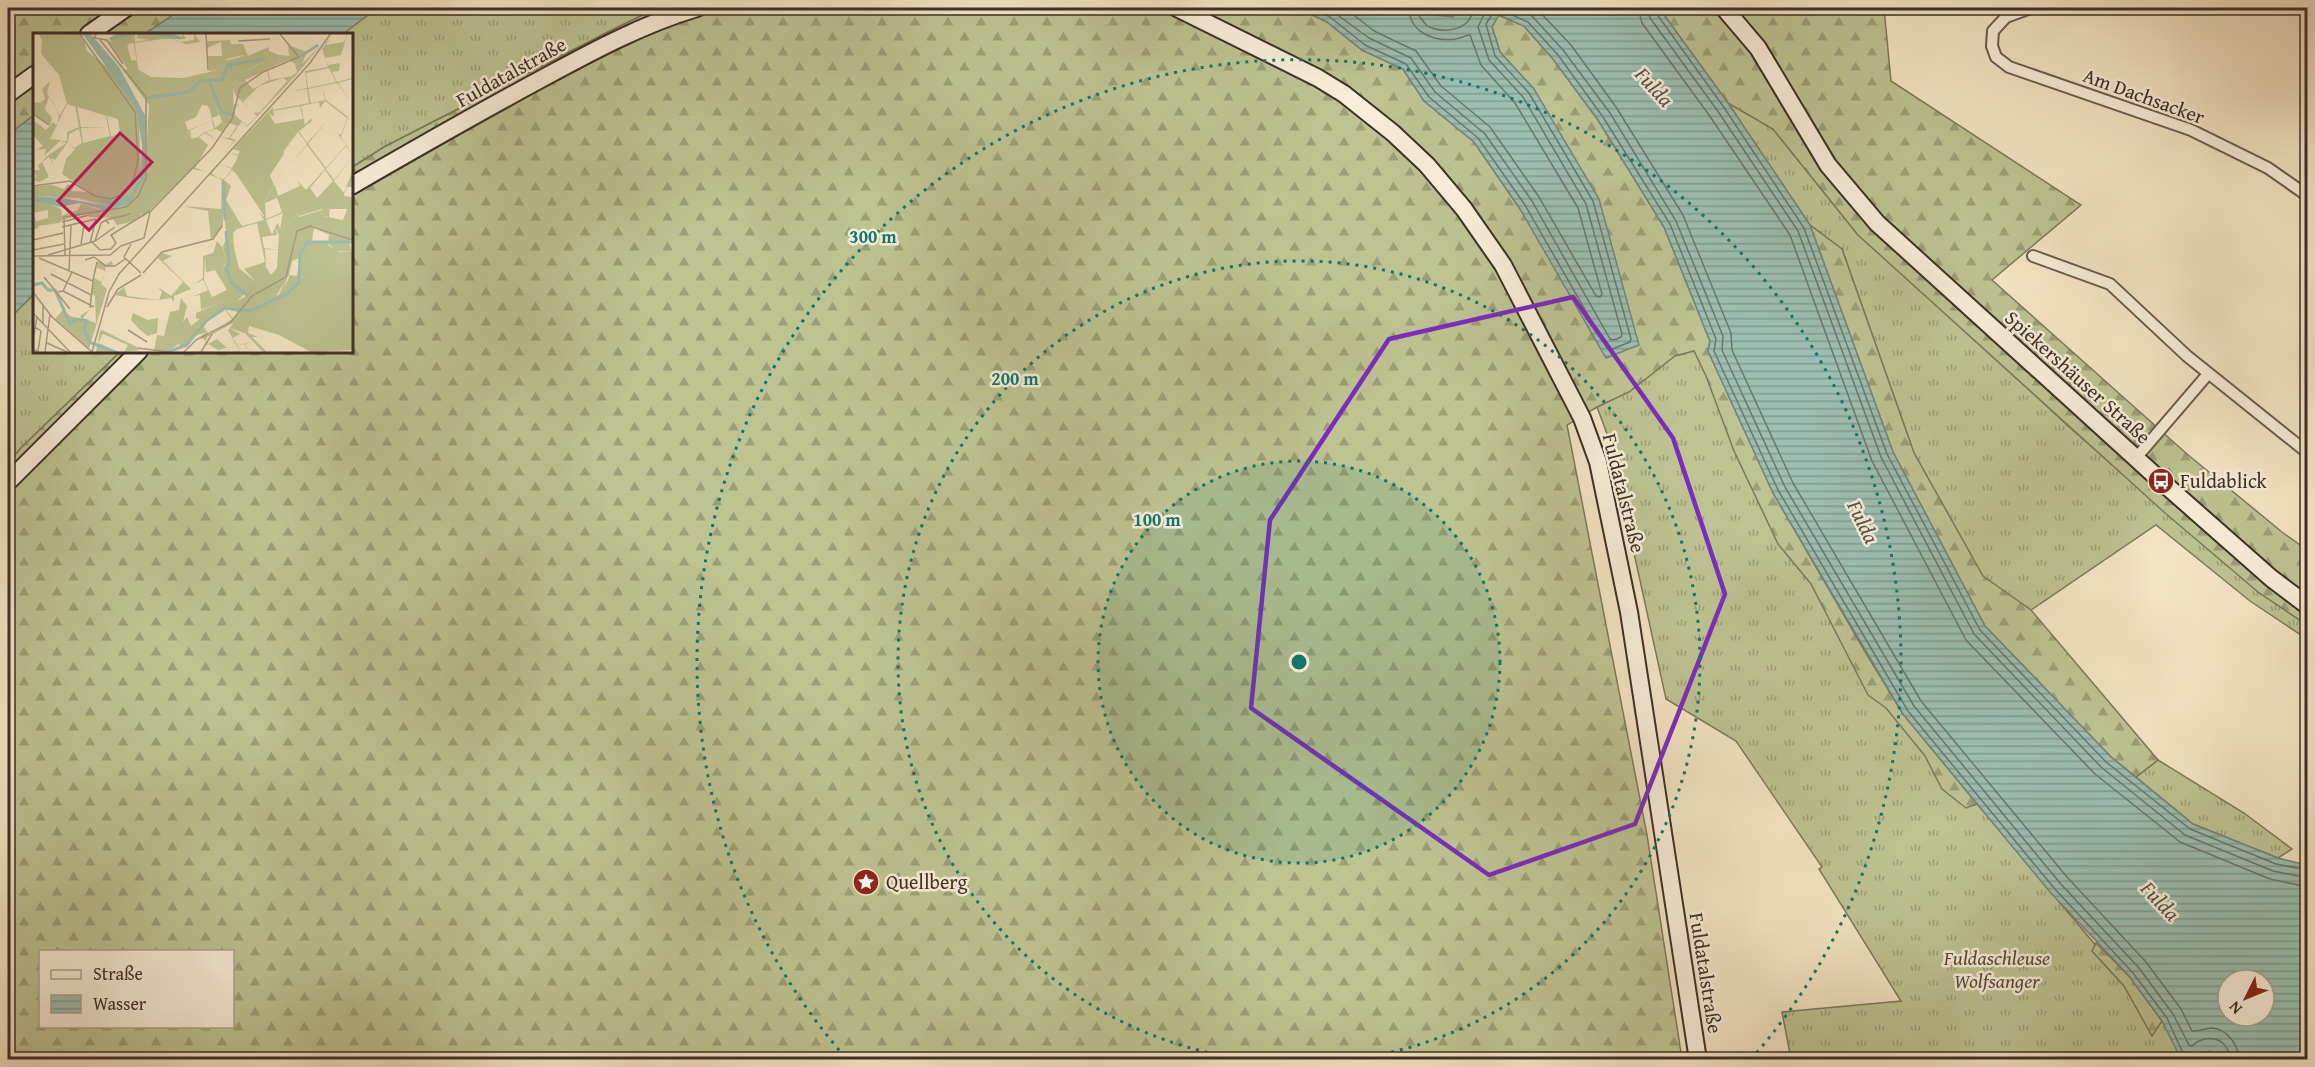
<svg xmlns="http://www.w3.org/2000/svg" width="2315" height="1067" viewBox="0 0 2315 1067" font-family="'Gentium Book Plus',serif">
	<defs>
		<pattern id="grass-tufts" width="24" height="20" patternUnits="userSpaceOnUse" patternTransform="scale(1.5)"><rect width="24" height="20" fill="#bec392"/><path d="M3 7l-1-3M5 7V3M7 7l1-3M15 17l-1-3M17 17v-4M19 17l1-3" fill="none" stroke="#9c9f77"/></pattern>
		<pattern id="forest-firs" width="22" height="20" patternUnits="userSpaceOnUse" patternTransform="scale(1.5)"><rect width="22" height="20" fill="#bec392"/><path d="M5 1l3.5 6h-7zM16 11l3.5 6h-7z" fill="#9c9f77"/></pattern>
		<pattern id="water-rules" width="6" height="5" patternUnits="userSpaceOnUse" patternTransform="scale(1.5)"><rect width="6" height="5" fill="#9cbfb2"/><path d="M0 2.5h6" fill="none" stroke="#809c91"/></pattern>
	</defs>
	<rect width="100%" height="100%" fill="#f4e5c4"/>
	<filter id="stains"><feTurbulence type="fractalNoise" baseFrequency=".00333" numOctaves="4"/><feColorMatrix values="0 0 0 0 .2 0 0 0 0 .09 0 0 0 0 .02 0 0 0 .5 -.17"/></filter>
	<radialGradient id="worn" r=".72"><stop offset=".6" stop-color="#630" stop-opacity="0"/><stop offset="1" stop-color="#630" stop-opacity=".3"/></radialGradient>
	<g fill="url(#grass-tufts)" stroke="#7e795e" stroke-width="1.5">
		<polygon points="377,8 665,8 649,12 610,31 384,147 351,168 351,34 343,34"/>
		<polygon points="1234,8 1484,8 1974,805 1977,804 2161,1023 2162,1021 2210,1051 2219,1059 1791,1059 1782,1012 1901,1001 1819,869 1822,867 1736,741 1666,699 1609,439 1597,407 1607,402"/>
		<polygon points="1728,103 1773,129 1858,235 1953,319 2069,427 2258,592 2307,625 2307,639 2250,601 2156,525 2031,610 1983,577 1914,453 1842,249 1810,225"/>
		<polygon points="34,294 34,351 121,351 20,449 8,464 8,320"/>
		<polygon points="2158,760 2244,813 2292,849 2278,858 2193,824 2136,777"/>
	</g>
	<g fill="url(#forest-firs)" stroke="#7e795e" stroke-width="1.5" fill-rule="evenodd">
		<polygon points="8,8 183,8 145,34 34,34 34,115 8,135"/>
		<path d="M665 8H1298L1327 22 1362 50 1403 69 1424 101 1474 142 1520 209 1534 89 1500 52 1492 27 1498 15 1524 26 1553 59 1598 120 1664 227 1710 341 1708 351 1773 493 1867 655 1903 714 1977 804 1966 808 1942 789 1925 756 1886 708 1868 695 1811 584 1778 544 1734 451 1706 376 1694 351 1675 356 1629 392 1597 407 1567 425 1647 835 1682 1059 35 1060 29 1055 26 1059 8 1060V464L20 449 121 351H351V168L384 147 610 31 649 12ZM40 952H232V1026H40Z"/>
		<polygon points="1659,8 1884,8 1891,81 2081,205 1992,280 2187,454 2282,532 2307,550 2307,625 2258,592 2165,513 1858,235 1773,129 1728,103"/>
		<polygon points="1810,225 1842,249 1914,453 1983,576 2031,610 2158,760 2136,777 2111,757 1985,626 1893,452"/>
		<polygon points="2096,943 2129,976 2162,1021 2152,1036 2124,986 2092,951"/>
	</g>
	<g fill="url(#water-rules)" stroke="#76857c" stroke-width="1.5" fill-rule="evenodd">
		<polygon points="183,8 377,8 343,34 145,34"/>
		<path d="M1298 8H1430L1435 15 1453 17 1461 8H1659L1728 103 1810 225 1893 452 1985 626 2111 757 2193 824 2278 858 2307 865V1059H2219L2210 1051 2204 1053 2203 1059H2181L2162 1021 2129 976 2050 892 1903 714 1773 493 1708 351 1710 341 1664 227 1598 120 1553 59 1524 26 1499 15 1492 27 1500 52 1534 89 1599 199 1639 345 1606 358 1520 209 1474 142 1424 101 1403 69 1362 50 1327 22ZM2228 980H2264V1016H2228Z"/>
		<polygon points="34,115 34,294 8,320 8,135"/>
	</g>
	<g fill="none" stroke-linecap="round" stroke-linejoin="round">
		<g stroke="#6c776e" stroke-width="1.5">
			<polyline points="1312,8 1330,17 1365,45 1406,64 1429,97 1478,138 1525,205 1607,348 1610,350 1630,342 1631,339 1593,201 1529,93 1495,56 1486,24 1494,11 1501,10 1528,22 1558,55 1603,117 1670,224 1716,339 1714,351 1778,490 1908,711 2054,888 2133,973 2167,1018 2186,1060"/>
			<polyline points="1328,8 1369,38 1411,58 1435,92 1485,134 1532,201 1610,339 1614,340 1621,337 1622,334 1586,204 1523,97 1489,60 1478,27 1487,8"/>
			<path d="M1345 8 1374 31 1416 51 1441 86 1490 127 1539 197 1596 296 1600 297 1602 294 1578 208 1515 103 1481 65 1470 35C1465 35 1462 38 1456 39 1434 42 1410 33 1409 8"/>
			<path d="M1418 8 1419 16 1427 26C1444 34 1471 31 1473 8"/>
			<path d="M1515 8 1532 16 1563 50 1610 113 1676 221 1723 336 1722 350 1785 487 1914 706 2060 883 2139 968 2173 1014 2189 1045 2192 1046C2207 1032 2229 1038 2230 1060"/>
			<path d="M1536 8 1571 45 1616 107 1683 215 1731 333 1732 350 1793 483 1921 701 2067 877 2146 962 2181 1009 2192 1031C2198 1032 2205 1028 2212 1028 2227 1029 2239 1045 2239 1060"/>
			<polyline points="1638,8 1642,23 1709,115 1790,235 1872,461 1966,640 2095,774 2180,842 2270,879 2308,887"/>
			<polyline points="1647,8 1650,18 1717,110 1798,231 1881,457 1974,634 2101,767 2185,835 2273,871 2308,878"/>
			<polyline points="1655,8 1656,13 1723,106 1804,228 1887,454 1980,630 2106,762 2190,829 2276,864 2308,870"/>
		</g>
		<defs>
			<g id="street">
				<polyline points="2031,8 2006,17 1993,31 1992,46 1996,57 2009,67 2191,130 2268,168 2308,196"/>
				<polyline points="2033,256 2110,284 2187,356 2308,453"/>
				<polyline points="2136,458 2208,374"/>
			</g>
			<g id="secondary">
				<polyline points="1177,8 1318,78 1344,94 1393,133 1427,165 1464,209 1503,265 1582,418 1598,462 1629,612 1698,1060"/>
				<polyline points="1724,8 1758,48 1828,165 1877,223 2161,481 2271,578 2308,606"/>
				<polyline points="89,34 126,8"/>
				<polyline points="8,94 34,75"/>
				<path d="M351 186C415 149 478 113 543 78 593 51 643 24 697 8"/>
				<polyline points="8,482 139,351"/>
			</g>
		</defs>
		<use href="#street" stroke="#6b5c50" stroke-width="14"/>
		<use href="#secondary" stroke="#3d2f2a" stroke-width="20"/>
		<use href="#street" stroke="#f8eed9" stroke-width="10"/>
		<use href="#secondary" stroke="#f8eed9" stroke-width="16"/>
	</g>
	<path fill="none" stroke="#7b2cbf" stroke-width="4.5" stroke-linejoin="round" d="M1573 297 1673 438 1725 594 1635 824 1489 875 1251 708 1270 520 1389 339Z"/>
	<circle cx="1299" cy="662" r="201" fill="#0f766e" fill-opacity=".12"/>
	<g fill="none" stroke="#0f766e" stroke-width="3" stroke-dasharray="3 6">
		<circle cx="1299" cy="662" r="201"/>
		<path d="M1243 1059A401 401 0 1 1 1355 1059"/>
		<path d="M845 1057A602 602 0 1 1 1753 1057"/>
	</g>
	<defs>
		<symbol id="bus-disc" viewBox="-11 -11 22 22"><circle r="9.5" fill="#8f2418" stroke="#f8eed9"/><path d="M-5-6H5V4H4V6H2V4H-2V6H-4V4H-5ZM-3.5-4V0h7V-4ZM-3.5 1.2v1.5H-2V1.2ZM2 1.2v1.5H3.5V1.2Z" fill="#fff"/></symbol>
		<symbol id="sight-disc" viewBox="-11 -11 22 22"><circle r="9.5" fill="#8f2418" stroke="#f8eed9"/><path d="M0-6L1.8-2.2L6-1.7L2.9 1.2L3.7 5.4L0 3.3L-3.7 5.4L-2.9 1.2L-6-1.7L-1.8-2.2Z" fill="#fff"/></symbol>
	</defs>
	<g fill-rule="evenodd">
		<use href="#bus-disc" x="2146" y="466" width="30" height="30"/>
		<use href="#sight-disc" x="851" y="867" width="30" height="30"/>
	</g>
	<g text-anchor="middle" stroke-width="5" stroke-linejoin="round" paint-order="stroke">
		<g font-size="20" fill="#3d2f2a" stroke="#f8eed9">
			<text transform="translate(511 72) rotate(-29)" y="7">Fuldatalstraße</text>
			<text transform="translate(2144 96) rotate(20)" y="7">Am Dachsacker</text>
			<text transform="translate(2078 377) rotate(42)" y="7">Spiekershäuser Straße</text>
			<text transform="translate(1624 493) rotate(76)" y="7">Fuldatalstraße</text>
			<text transform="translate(1706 973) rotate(81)" y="7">Fuldatalstraße</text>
		</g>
		<g font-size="20" fill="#3d2f2a" stroke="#f8eed9" text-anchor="start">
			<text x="2180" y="488">Fuldablick</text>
			<text x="886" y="889">Quellberg</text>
		</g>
		<g font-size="20" font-style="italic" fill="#574d3f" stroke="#f8eed9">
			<text x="1997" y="965">Fuldaschleuse<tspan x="1997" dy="23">Wolfsanger</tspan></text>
		</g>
		<g font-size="21" font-style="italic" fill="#55534c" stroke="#f8eed9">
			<text transform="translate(1654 87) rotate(48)" y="7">Fulda</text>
			<text transform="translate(1863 522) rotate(64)" y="7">Fulda</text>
			<text transform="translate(2160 901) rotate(47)" y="7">Fulda</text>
		</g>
	</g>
	<g transform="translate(33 33)">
		<rect width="320" height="320" fill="#f4e5c4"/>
		<path d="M161 0 167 9 153 11 136 5 102 10 105 36 101 10 94 11 102 4V9L116 7 104 5 105 1 138 5 148 9 161 7ZM300 0 293 12 311 9 315 0 308 22 292 25 295 32 307 30 306 38 299 39 304 49 319 45V33V46L305 50 319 70 304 50 289 53 293 67 315 84 308 104 319 121 313 113 293 136 301 147 319 124 301 148 311 160 319 139V154H314L311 161 314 176H297L296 184 290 183 289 176 266 183 260 176 262 184 247 196 250 180 233 187 239 202 242 194 244 202 229 204 231 215 246 217 232 216 233 232 222 248 211 236 232 229 224 190 204 196 190 176V194L178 207 175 178 149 173 188 176 189 147 185 145 191 146 199 136 186 131 199 135 206 123 197 120 206 122V118L207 125 202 131 208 145 199 137 191 147 198 153 193 167 209 193 231 187 226 178 231 184V169L242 152 245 163 267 153 264 147 273 157 292 136 274 112 256 133 274 111 265 99 251 118 242 91 270 86 267 73 240 78 241 84 235 79 240 74V77L276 70 274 56 259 58 274 55 272 38 295 34 289 16ZM296 35 303 49 275 55 273 40ZM289 53 292 67 278 70 275 56ZM292 68 314 85 308 102 304 100 313 112 293 135 275 111 294 88 274 110 266 98 279 88 278 85 272 92 268 73 286 69 287 75ZM292 137 300 148 284 165 277 155ZM244 165 249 179 233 186 232 170ZM80 6 94 11 98 27 95 36 76 9ZM197 7 198 11H210V22L194 26 185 37 176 38 175 23H189L188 9 174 15V8ZM255 12 274 19 269 31 287 13 263 42 215 93 209 88 197 105 203 107 192 118 201 108 187 104 196 105 204 93 197 90 201 71 206 72 202 73V82L214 93 224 83 203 63 200 56 210 49 198 53 205 47V41L231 29 233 37 212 47 220 56 236 47 234 37H235L237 47 259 43 264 39 262 31 256 27 245 31 246 22 256 23ZM250 45 254 48 227 79 221 80 210 69 226 53ZM17 48 14 60 27 82 33 71H34L17 106 13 97 20 89 24 93 26 81 16 64 11 78 7 70 12 66 9 56ZM42 72 74 83 78 103 41 116 35 109 22 127 18 125 21 133 16 124 9 129 16 144 6 149 0 147 3 143 0 137H7L5 133 13 124 33 110 28 108H34V99L46 94ZM44 73 73 83 75 94H48ZM75 94 77 103 50 110 48 95ZM46 96 49 110 41 115 35 109 36 101ZM176 72 184 75 186 82 179 85 182 95 189 89 195 92 189 99 183 96 173 99 184 107 172 100 166 104 178 115 165 104 172 99 181 96 179 88 157 97 159 106 155 97 179 88ZM106 91 108 143 97 161 75 173 46 165 0 163V154L19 152 31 156 35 151 41 154 38 158 53 159ZM0 168 19 172 28 176 29 183 36 179 44 178 48 171 69 177 37 180 26 190 5 193 8 204 5 195 0 197V180L3 188 15 185V177L0 180ZM272 192 319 206 316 209 319 219 303 218 295 210 315 209H295L296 202 281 195 279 208H274L266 225 259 228 256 242 243 263H247L257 242 265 243 263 252 247 265 225 274 209 277 216 279 207 285 206 280 204 288 174 304 173 308 167 304 173 299 159 304 161 297 192 276 200 285 207 276 198 273 202 269 252 243 261 199ZM192 277 199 286 176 302 171 294 175 287ZM184 208 190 215 193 230 188 237 199 265 168 277 167 262 161 263 175 257 170 247 162 251 170 245V223L180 220ZM172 224 173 239 182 237 194 257 179 264 171 247ZM129 220 139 223 130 228 158 256 141 263V269L138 265 124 267 104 266 82 262 91 254 94 263 126 267 129 259 125 254 138 263 150 249 125 225ZM64 228 72 232 79 228 80 232 73 234 70 247 68 251 74 256 56 316 22 286 30 277 37 283 49 286 47 283 56 277 50 285 63 290 62 263 58 261 61 245 69 249 72 238 63 234ZM197 295 207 301 200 305 204 312 219 309 212 311 217 319 211 311 205 312 207 319 204 312 185 317 175 311 184 306 194 315 203 312 195 297ZM69 297 106 315V317L91 319 95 312 70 301 65 310 86 319H63L67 298Z" fill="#bec392" fill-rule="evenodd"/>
		<path d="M5 0H49L54 18 80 39 103 75 106 91 104 137 90 164 78 168 65 166 76 173 41 165 62 169 64 164 29 141 33 126 46 112 87 101 85 86 34 71 26 42 8 21 9 7ZM83 0H139L149 4 150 0 153 6H123L103 1 93 14 76 6ZM210 11 215 23 236 14V18L246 22 245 31 233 37 230 29 205 41V47L198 53 210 49 200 56 201 81 195 92 189 89 184 75 177 77 175 73 169 72 163 84 152 89 158 106 165 104 175 112 162 135 174 139 160 136 110 184 108 180 107 185 94 190 84 192 79 185 56 184V180L29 187 40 179 87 175 112 143 116 72 89 36 94 37 96 28 103 27 106 37 118 44 150 45 185 37 191 28 210 23ZM6 69 19 85 17 92 0 81V70ZM235 79 242 91 270 86 271 89 251 112V121L237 142 241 153 231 169 232 184 200 136 207 118 200 116 180 138 179 141 185 145 177 142V141ZM0 87 13 97 17 106 28 107 11 123 13 116 3 117 10 113 0 102ZM311 163 319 164V206L279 193 264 197 252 243 217 263 211 261 199 273 207 276 205 279 192 276 176 286 154 314 136 319 148 315 146 311 135 318H121L124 302 131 303 137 279 146 277 148 265 154 273 150 289 154 284 158 293 167 286 163 285V280L198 265 188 237 193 231 190 213 194 205 190 175 204 196 200 200 201 215 206 235 222 248 232 233 238 242 244 235 246 202 242 194 245 190 247 196 261 185 260 175 266 184 289 177 290 183 310 187 314 176ZM306 206 319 209 299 208 295 212 306 219H319V317L278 319 246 302 216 293 215 300 225 304H219L234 319H230L212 300 197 295 209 277 247 265 236 263 246 262 260 227 248 263 263 252 267 219 273 208 293 210ZM100 280 115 287 125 285 124 300 115 303 106 296 98 287Z" fill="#bec392"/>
		<path d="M49 0H57L86 34 113 84 112 143 97 170 75 178 46 170 28 174 0 168V163L27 165 21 164 18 155 23 164 76 173 64 166 78 168 97 161 108 143 109 111 103 75Z" fill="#9cbfb2"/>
		<path fill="none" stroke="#9cbfb2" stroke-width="3" d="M118 0 148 5M77 6 98 0M268 23 285 12M177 50 189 79 200 82M114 65 156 59 167 48 189 47 195 32 198 35V31L232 26M190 148 192 187M193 198 196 231 193 235 198 249 215 263M0 252 9 250 15 257H22L37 291 44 286 54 288 51 295 56 309 82 319M135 319 153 312 173 288 192 275 217 278 255 260 266 249 267 221 275 209H320"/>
		<path fill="none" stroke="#ab9c86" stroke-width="1.5" d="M64 0 61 5 74 7 90 31M173 0 175 37M205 8 237 6M0 81 16 92M0 153 37 148 62 163 77 166 91 161 101 145 105 127 102 79 46 0M73 187 97 181M29 189 56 182M29 194 63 186M0 207 30 200M62 208 68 190 73 187 76 191M59 209 67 217 78 216 83 210 78 202 117 178M57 210 63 186M48 211 51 192M98 211 91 224 108 240M0 217 31 211M15 222 62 208 82 194M32 222 31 184 93 174 105 163 113 145V64L67 7M0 223 77 222 88 213 111 205 117 179 179 115 199 86 207 55 230 39 266 24 246 0M6 225 60 248 57 275M52 227 61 224 73 233H82L92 226M36 238 38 193M110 240 129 219 180 206 189 193M18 241 58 262M11 244 37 276M60 247 64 229M30 258 61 274M0 259 19 284 59 319M25 259 30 258 39 239M10 271V290M74 274 85 256 108 242M0 280 37 319M95 297 114 309M0 308 4 283M14 310 34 319M105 315 136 319M0 317 5 318 8 298 2 294M12 319 17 281M59 319 76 259 86 241 277 30 298 0M151 319 163 307 198 289 219 263 253 244 264 198 277 193 320 207M168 319 179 301"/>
		<path fill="#c2185b" fill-opacity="0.15" stroke="#c2185b" stroke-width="3" d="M87 100 119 129 56 197 25 168Z"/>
		<rect width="320" height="320" fill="none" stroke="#3d2f2a" stroke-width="3"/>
	</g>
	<circle cx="1299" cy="662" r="9" fill="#0f766e" stroke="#f8eed9" stroke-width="3"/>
	<g font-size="18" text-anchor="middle" font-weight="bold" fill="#0f766e" stroke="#f8eed9" stroke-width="5" stroke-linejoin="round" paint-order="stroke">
		<text x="873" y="243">300 m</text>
		<text x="1015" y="385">200 m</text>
		<text x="1157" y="526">100 m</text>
	</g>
	<rect width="2315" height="1067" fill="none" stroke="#f4e5c4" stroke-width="30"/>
	<rect x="9" y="9" width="2297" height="1049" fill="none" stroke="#3d2f2a" stroke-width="3"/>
	<rect x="15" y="15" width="2285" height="1037" fill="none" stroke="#3d2f2a" stroke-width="1.5"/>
	<rect x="39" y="950" width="195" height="78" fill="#f8eed9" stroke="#ada293" stroke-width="1.5"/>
	<rect x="51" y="970" width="30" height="9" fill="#f8eed9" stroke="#ada293" stroke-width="1.5"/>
	<text x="93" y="980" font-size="18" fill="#3d2f2a">Straße</text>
	<rect x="51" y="995" width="30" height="18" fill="url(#water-rules)" stroke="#ada293" stroke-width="1.5"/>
	<text x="93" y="1010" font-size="18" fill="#3d2f2a">Wasser</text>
	<g transform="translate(2246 998) rotate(227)"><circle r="28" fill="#f8eed9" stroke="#ada293" stroke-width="1.5"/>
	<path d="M0-4.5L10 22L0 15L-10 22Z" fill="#8f2418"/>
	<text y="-9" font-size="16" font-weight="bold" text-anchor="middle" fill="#3d2f2a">N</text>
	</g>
	<rect width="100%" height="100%" filter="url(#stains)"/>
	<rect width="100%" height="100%" fill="url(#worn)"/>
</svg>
